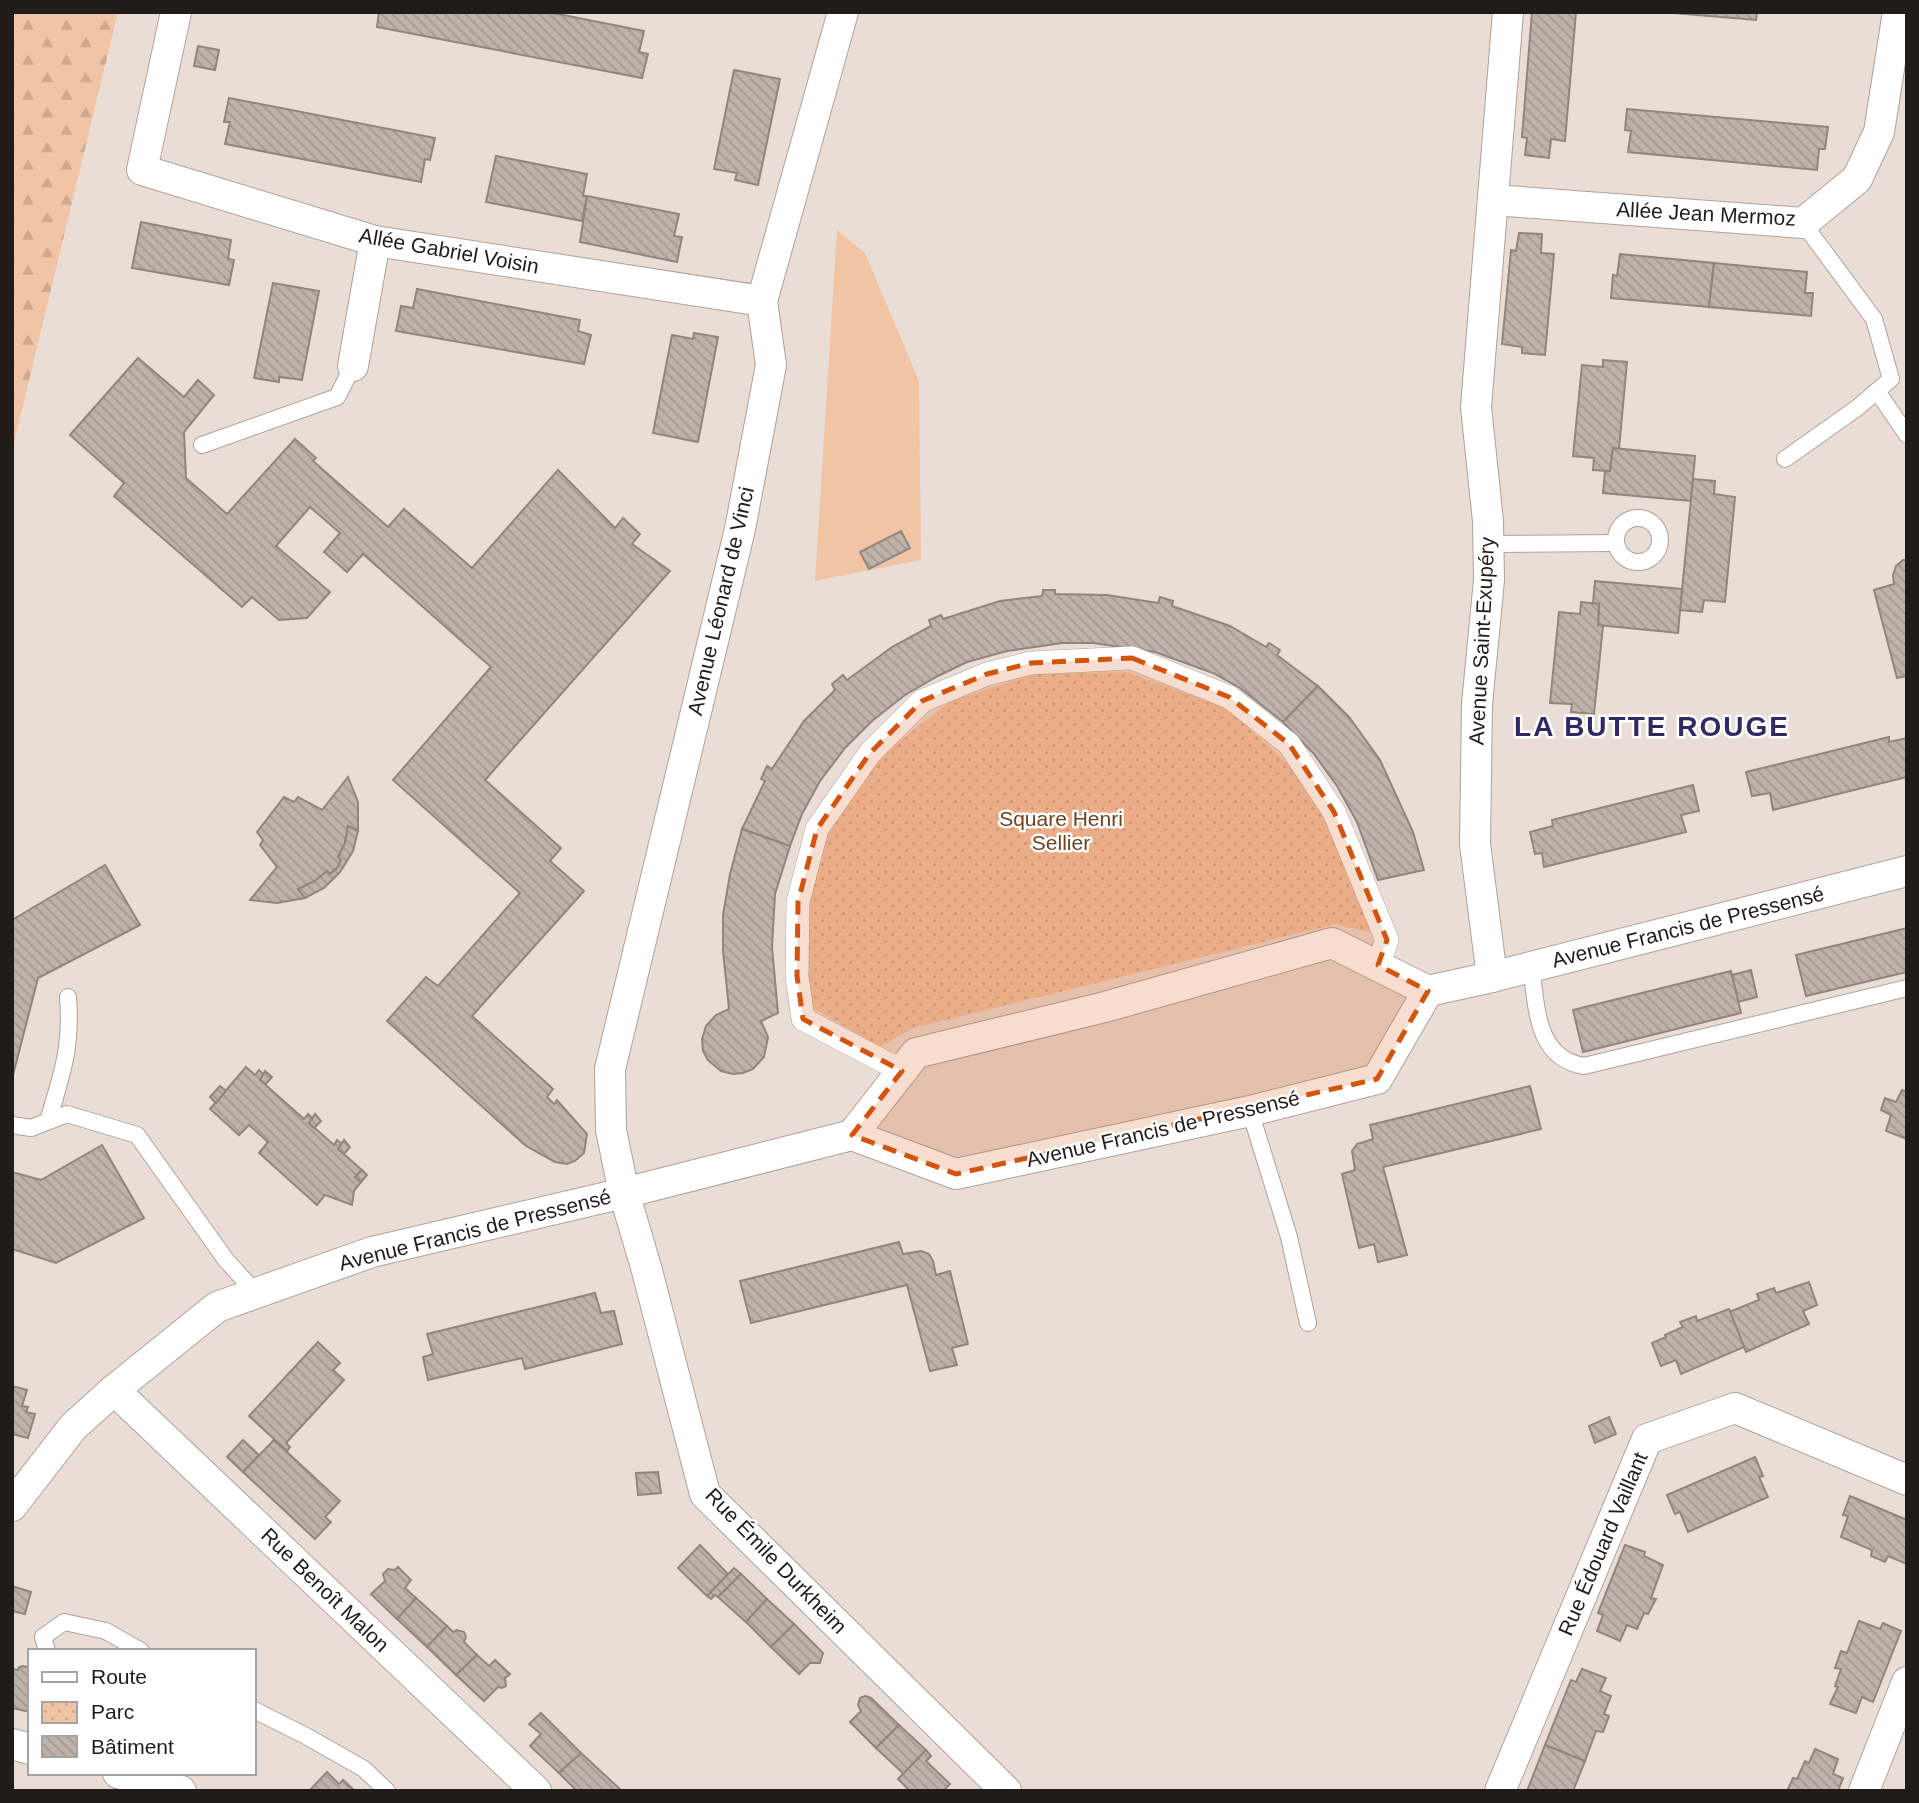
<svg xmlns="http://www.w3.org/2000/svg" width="1919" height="1803" viewBox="0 0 1919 1803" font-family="Helvetica,sans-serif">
	<defs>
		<pattern id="forest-firs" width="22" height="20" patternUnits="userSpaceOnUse" patternTransform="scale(1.75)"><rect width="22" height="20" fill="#f2c4a6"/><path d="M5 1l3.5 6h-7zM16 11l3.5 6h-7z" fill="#cfa88e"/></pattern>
		<pattern id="park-dots" width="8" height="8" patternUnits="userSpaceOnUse" patternTransform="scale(1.75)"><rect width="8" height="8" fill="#f2c4a6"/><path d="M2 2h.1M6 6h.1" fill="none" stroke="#cfa88e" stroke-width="1.8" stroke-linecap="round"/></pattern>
		<pattern id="building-back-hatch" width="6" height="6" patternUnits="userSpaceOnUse" patternTransform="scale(1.75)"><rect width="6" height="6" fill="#beb2aa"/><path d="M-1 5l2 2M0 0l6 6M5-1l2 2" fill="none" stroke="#a39892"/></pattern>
	</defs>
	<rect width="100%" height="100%" fill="#eaddd5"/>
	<polygon fill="#f2c4a6" points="837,230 865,253 919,381 921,560 815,581"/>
	<polygon fill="url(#forest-firs)" points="12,12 118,12 12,451"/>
	<polygon fill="url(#park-dots)" points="1127,672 1227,708 1292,768 1327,823 1376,934 1336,924 913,1028 880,1047 806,1004 807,895 832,819 888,750 951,701 1034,674"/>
	<g fill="url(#building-back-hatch)" stroke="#91857e" stroke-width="2">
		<polygon points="379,12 548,12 644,31 639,52 648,54 642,78 377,27"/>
		<polygon points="1532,12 1576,12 1565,141 1551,139 1549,158 1525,155 1527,138 1522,137"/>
		<polygon points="1661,12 1757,12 1756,20"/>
		<polygon points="198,46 219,50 215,70 194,66"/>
		<polygon points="734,70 780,79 758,185 735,180 737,173 714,169"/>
		<polygon points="229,98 435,138 430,160 425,159 421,182 225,144 230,122 224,122"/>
		<polygon points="1627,109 1828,127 1825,149 1819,149 1817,170 1628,152 1631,131 1625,130"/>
		<polygon points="496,156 587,174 583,196 587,196 582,221 486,202"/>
		<polygon points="587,196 679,214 674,236 682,237 677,262 580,242"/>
		<polygon points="141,222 231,240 228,259 234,260 229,285 132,268"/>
		<polygon points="1519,233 1542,234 1541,253 1554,254 1545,355 1522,353 1522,347 1502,344 1511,250 1516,251"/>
		<polygon points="1620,254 1714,263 1709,307 1611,298 1613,275 1617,276"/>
		<polygon points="1714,263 1807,272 1805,293 1813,293 1811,316 1709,307"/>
		<polygon points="273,283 319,291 302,380 279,377 279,382 254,378"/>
		<polygon points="417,289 580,320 578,331 591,335 584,364 396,331 401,306 413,308"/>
		<polygon points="694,333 718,337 698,442 653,433 672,335 693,339"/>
		<polygon points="138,358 184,397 198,380 214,395 184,432 186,478 227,514 295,439 316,458 313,461 388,527 404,509 472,568 558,470 615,528 623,518 640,534 632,544 670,571 485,780 561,848 550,861 584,891 472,1016 553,1089 547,1097 554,1104 557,1100 587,1134 584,1153 575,1161 567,1164 555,1162 526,1146 387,1021 426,977 438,986 520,893 393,780 491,667 363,554 347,572 324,552 340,533 310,507 276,546 330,592 307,618 279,620 252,597 242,607 114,496 124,483 70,435"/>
		<polygon points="1603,360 1627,362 1619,449 1613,448 1610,471 1593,470 1594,458 1573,456 1582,365 1603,367"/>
		<polygon points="1613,448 1695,456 1691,501 1603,493 1605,471 1610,471"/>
		<polygon points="1693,479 1715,481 1714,494 1735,497 1725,602 1704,600 1702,612 1680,610"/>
		<polygon points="901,531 910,548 869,569 860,552"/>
		<polygon points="1903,560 1907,560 1907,676 1897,678 1874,590 1894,584 1893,575 1896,566"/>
		<polygon points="1595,581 1682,589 1678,633 1598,625 1599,604 1593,603"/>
		<polygon points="1043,590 1055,590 1055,594 1107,595 1158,603 1160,597 1173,601 1172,606 1230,626 1266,647 1269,643 1280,650 1277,655 1318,686 1283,722 1240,688 1213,673 1155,652 1093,643 1062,643 1007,651 967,662 938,676 905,695 872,721 845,748 820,781 802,814 790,846 742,829 765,781 761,779 767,766 772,769 804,721 835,690 832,684 843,675 847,680 892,647 931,626 929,620 941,615 943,619 1000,601 1042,596"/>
		<polygon points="1581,602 1599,604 1598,625 1603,626 1594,714 1571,712 1572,704 1550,703 1559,612 1580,614"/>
		<polygon points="1318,686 1349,717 1380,760 1413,832 1424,870 1378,880 1357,822 1337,786 1314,754 1283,722"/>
		<polygon points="1889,737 1889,742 1907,738 1907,777 1773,810 1770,793 1752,796 1746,772"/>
		<polygon points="348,777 358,802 358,831 348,826 345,843 338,857 341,860 337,868 330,874 327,871 315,881 298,889 305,898 277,903 250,900 277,867 260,845 263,840 257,832 284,797 294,802 298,797 322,810"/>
		<polygon points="1693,785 1699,811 1681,815 1686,832 1544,867 1542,853 1535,854 1530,832 1553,826 1552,820"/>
		<polygon points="348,826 358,831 353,851 340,872 324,888 305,898 298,889 315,881 327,871 330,874 337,868 341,860 338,857 345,843"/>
		<polygon points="742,829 790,846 775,894 772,947 778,1013 761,1021 768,1037 764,1057 753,1069 743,1073 733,1074 721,1071 708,1060 703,1051 702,1039 706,1026 716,1015 729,1009 723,951 723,915 730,874"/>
		<polygon points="105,865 140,925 38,978 12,1079 12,920"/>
		<polygon points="1907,928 1907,972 1806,996 1796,955"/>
		<polygon points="1751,970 1757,997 1738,1002 1732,975"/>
		<polygon points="1731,971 1741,1013 1583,1052 1573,1010"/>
		<polygon points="246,1067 255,1075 259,1070 264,1075 260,1080 304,1119 308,1114 313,1119 309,1123 334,1145 337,1140 342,1144 338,1149 362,1170 355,1177 361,1182 354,1191 352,1205 325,1195 317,1205 259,1153 268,1142 249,1125 239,1135 210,1109"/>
		<polygon points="265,1071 272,1077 266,1084 260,1080"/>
		<polygon points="220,1086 226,1091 216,1103 210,1097"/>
		<polygon points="1530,1086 1541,1129 1383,1167 1407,1255 1378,1262 1374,1244 1359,1248 1342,1174 1355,1170 1352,1151 1357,1144 1373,1139 1370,1125"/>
		<polygon points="1902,1090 1907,1092 1907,1139 1886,1131 1891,1115 1881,1110 1885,1098 1896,1102"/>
		<polygon points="315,1114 321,1121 314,1128 309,1123"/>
		<polygon points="344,1140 350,1147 344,1154 338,1149"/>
		<polygon points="102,1145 144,1218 56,1263 12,1249 12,1172 41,1180"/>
		<polygon points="362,1170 367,1175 361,1182 355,1177"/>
		<polygon points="899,1242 903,1254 921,1251 929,1254 933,1261 936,1275 950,1271 968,1344 952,1348 957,1365 930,1371 907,1285 751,1323 740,1281"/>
		<polygon points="1809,1282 1817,1305 1803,1311 1809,1324 1746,1352 1729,1312 1759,1300 1757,1294 1774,1288 1776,1293"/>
		<polygon points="595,1293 601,1313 614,1311 622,1344 525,1369 522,1358 428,1380 423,1357 433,1354 427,1334"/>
		<polygon points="1729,1309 1744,1347 1681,1374 1676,1360 1661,1366 1652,1343 1666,1337 1665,1335 1683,1327 1680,1322 1696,1316 1697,1321"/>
		<polygon points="318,1342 340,1363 333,1370 344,1380 286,1443 290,1447 287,1451 249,1416"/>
		<polygon points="12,1386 27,1390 22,1406 28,1407 26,1412 35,1414 28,1438 12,1434"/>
		<polygon points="1609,1417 1616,1434 1595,1443 1589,1426"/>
		<polygon points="243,1440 259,1455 243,1472 227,1457"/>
		<polygon points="274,1440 340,1501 325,1517 331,1522 315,1539 243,1472"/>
		<polygon points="1755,1457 1763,1476 1759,1477 1768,1497 1688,1532 1680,1512 1675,1514 1667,1495"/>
		<polygon points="658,1472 661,1493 638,1495 636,1473"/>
		<polygon points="1850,1496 1907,1520 1907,1564 1888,1556 1885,1562 1871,1556 1872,1550 1841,1537 1848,1516 1843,1515"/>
		<polygon points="700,1545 728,1574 707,1596 678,1568"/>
		<polygon points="1625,1545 1645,1552 1644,1556 1663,1565 1651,1598 1656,1599 1648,1614 1644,1613 1637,1629 1627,1625 1620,1641 1597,1631 1603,1615 1598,1613"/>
		<polygon points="398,1567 411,1580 405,1588 416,1598 397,1619 371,1594 385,1581 383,1574 388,1569 395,1570"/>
		<polygon points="734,1568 741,1574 718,1597 715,1595 711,1599 707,1596"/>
		<polygon points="741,1574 767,1599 746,1622 718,1597"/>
		<polygon points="12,1586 31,1592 25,1614 12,1611"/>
		<polygon points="416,1598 447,1626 427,1647 397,1619"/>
		<polygon points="767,1599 794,1624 771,1647 746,1622"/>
		<polygon points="1859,1621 1880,1629 1883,1623 1901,1631 1873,1702 1862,1697 1856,1713 1830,1704 1838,1687 1835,1686 1841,1669 1835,1668 1841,1651 1847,1653"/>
		<polygon points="794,1624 823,1653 820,1663 810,1663 799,1674 771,1647"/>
		<polygon points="447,1626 453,1632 457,1630 464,1632 466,1637 464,1642 477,1655 456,1675 427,1647"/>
		<polygon points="477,1655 489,1666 495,1660 510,1674 505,1678 506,1686 502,1688 498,1687 484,1701 456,1675"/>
		<polygon points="23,1666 30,1668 30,1712 12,1708 12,1669 18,1670 19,1667"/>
		<polygon points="1582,1669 1606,1678 1600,1691 1611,1696 1604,1714 1609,1716 1603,1732 1596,1731 1585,1761 1545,1745 1571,1680 1576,1682"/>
		<polygon points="865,1696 871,1698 899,1725 876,1748 850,1722 861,1711 858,1705 860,1698"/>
		<polygon points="541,1713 581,1753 559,1773 530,1746 541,1734 529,1724"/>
		<polygon points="899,1725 926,1750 904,1774 876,1748"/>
		<polygon points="1545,1745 1585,1761 1573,1791 1527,1791"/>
		<polygon points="1815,1749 1838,1759 1833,1774 1843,1778 1838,1791 1787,1791 1793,1778 1797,1779 1805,1761 1809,1763"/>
		<polygon points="926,1750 931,1756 926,1761 950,1784 943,1791 910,1791 898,1779"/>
		<polygon points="581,1753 622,1791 577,1791 559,1773"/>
		<polygon points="327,1772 339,1784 343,1780 355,1791 309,1791"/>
	</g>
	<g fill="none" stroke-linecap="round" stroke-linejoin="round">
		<defs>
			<g id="service">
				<polyline points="1877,391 1907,435"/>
				<polyline points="202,445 337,397 353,366"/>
				<polyline points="1785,459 1857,408 1891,379 1874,319 1803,223"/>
				<circle cx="1638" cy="540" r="22"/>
				<polyline points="1489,544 1615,543"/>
				<path d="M1531 967C1537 1006 1535 1058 1584 1066L1907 988"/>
				<polyline points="1250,1111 1289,1237 1308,1323"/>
				<path d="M48 1121C62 1074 72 1047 68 997"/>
				<polyline points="12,1125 31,1128 67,1114 137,1135 226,1260 256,1293"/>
				<polyline points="47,1651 43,1637 64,1622 106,1631 141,1651"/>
				<polyline points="254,1710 306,1736 364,1769 387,1791"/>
			</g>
			<polyline id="pedestrian" points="902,1071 803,1019 797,976 798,902 817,829 870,753 922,701 987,674 1031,663 1132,658 1229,697 1289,744 1334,812 1387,940 1378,965"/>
			<g id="minor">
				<polyline points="176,12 142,170 375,241 762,301"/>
				<polyline points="843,12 762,301 771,365 740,529 610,1069 611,1130 624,1193 646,1267 705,1494 1006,1791"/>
				<polyline points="1494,200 1803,223 1857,179 1879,132 1898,12"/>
				<polyline points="353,366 375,241"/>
				<polyline points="1492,977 1475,844 1477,704 1489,580 1488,521 1476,407 1508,12"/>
				<polyline points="852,1135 916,1053 1105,1007 1332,943 1428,991 1492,977 1907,871"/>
				<polyline points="114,1390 536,1791"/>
				<polyline points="12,1506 73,1427 114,1390 217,1307 372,1252 624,1193 852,1135 956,1174 1250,1111 1377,1079 1428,991"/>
				<polyline points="12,1744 30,1749"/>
				<polyline points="118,1773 181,1791"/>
				<polyline points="1500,1791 1647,1439 1735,1408 1907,1480"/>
				<polyline points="1864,1791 1907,1682"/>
			</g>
		</defs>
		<use href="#service" stroke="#aea29a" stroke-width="18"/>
		<use href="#pedestrian" stroke="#aea29a" stroke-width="24"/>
		<use href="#minor" stroke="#aea29a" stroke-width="32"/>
		<use href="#service" stroke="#fff" stroke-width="16"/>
		<use href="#pedestrian" stroke="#fff" stroke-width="23"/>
		<use href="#minor" stroke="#fff" stroke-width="30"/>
	</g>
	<path fill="#d4530d" fill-opacity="0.2" stroke="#d4530d" stroke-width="5" stroke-dasharray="14 9" stroke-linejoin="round" d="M1132 658 1229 697 1289 744 1334 812 1387 940 1378 965 1428 991 1377 1079 956 1174 852 1135 902 1071 803 1019 797 976 798 902 817 829 870 753 922 701 987 674 1031 663Z"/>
	<g text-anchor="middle" stroke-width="5" stroke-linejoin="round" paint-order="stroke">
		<g font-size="21" fill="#211c19" stroke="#fff">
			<text transform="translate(1706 214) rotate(3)" y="7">Allée Jean Mermoz</text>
			<text transform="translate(449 251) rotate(10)" y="7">Allée Gabriel Voisin</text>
			<text transform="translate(721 601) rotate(-77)" y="7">Avenue Léonard de Vinci</text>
			<text transform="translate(1482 641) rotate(-87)" y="7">Avenue Saint-Exupéry</text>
			<text transform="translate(1688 927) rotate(-14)" y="7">Avenue Francis de Pressensé</text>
			<text transform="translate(1163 1129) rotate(-13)" y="7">Avenue Francis de Pressensé</text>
			<text transform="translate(475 1230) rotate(-14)" y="7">Avenue Francis de Pressensé</text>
			<text transform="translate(1603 1544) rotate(-67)" y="7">Rue Édouard Vaillant</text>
			<text transform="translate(776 1561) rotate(46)" y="7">Rue Émile Durkheim</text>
			<text transform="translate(325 1590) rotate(44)" y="7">Rue Benoît Malon</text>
		</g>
		<g font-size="21" fill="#71411c" stroke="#fff">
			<text x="1061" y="826">Square Henri<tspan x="1061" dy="24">Sellier</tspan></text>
		</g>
		<g font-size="28" font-weight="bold" letter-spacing="2" fill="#322863" stroke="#fff">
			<text x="1652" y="736">LA BUTTE ROUGE</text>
		</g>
	</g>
	<rect width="1919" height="1803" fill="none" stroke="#211c19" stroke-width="28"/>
	<rect x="28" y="1649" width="228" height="126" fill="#ffffff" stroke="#a6a4a3" stroke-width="2"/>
	<rect x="42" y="1672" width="35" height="10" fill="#ffffff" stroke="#a6a4a3" stroke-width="2"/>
	<text x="91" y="1684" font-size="21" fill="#211c19">Route</text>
	<rect x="42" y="1702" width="35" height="21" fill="url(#park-dots)" stroke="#a6a4a3" stroke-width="2"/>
	<text x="91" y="1719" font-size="21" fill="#211c19">Parc</text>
	<rect x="42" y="1736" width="35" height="21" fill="url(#building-back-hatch)" stroke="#a6a4a3" stroke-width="2"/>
	<text x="91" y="1754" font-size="21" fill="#211c19">Bâtiment</text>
</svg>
